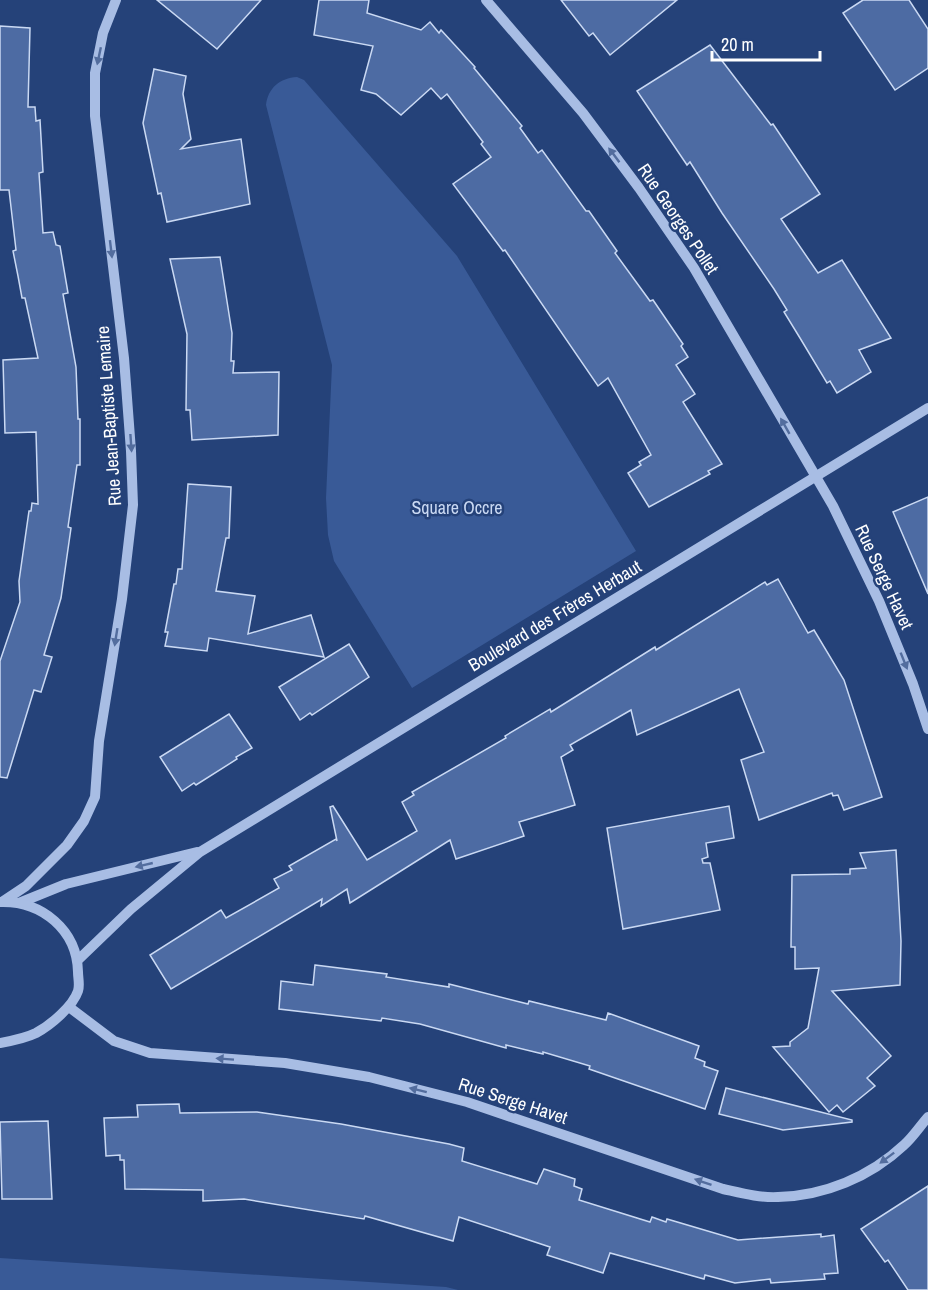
<svg xmlns="http://www.w3.org/2000/svg" width="928" height="1290" viewBox="0 0 928 1290" font-family="'Archivo Narrow',sans-serif">
	<rect width="100%" height="100%" fill="#254279"/>
	<g fill="#395a97">
		<path d="M297 77 304 80 457 256 636 551 412 688 334 561 328 535 326 498 332 365 266 105C268 88 280 78 297 77Z"/>
		<polygon points="0,1258 446,1287 458,1290 0,1290"/>
	</g>
	<g fill="#4d6ba3" stroke="#cad9f3" stroke-width="1.5">
		<polygon points="157,0 261,0 217,49"/>
		<polygon points="319,0 369,0 367,13 421,30 430,22 439,33 441,30 475,67 474,68 522,126 520,128 538,153 542,150 586,211 589,211 617,251 615,253 650,301 653,300 683,344 681,346 688,357 676,365 695,394 683,402 722,464 708,471 710,474 649,507 628,473 641,465 639,462 651,455 608,378 598,386 505,250 503,251 453,184 491,157 481,144 483,142 447,94 441,99 431,88 401,115 376,94 361,90 373,46 314,35"/>
		<polygon points="561,0 677,0 610,55 593,33 589,36"/>
		<polygon points="863,0 909,0 928,29 928,68 895,90 843,13"/>
		<polygon points="0,26 30,28 28,107 35,107 36,121 40,120 43,172 39,173 43,233 53,232 56,245 60,246 68,293 63,294 76,367 78,419 80,419 80,465 77,465 68,527 71,528 61,598 44,655 52,657 41,692 34,690 7,778 0,777 0,661 20,602 19,581 29,511 31,511 32,503 38,504 36,432 5,433 3,360 38,358 25,298 22,298 18,276 13,251 16,250 9,190 0,190"/>
		<polygon points="710,45 771,125 773,124 820,194 781,219 818,273 842,260 891,338 859,350 871,372 837,393 830,381 827,383 800,338 784,312 787,310 774,289 722,213 690,162 687,165 637,91"/>
		<polygon points="154,69 186,76 183,94 191,139 181,149 241,139 250,204 167,222 161,193 158,194 143,123"/>
		<polygon points="220,257 232,333 231,361 234,361 233,373 279,372 278,435 192,440 190,410 186,410 187,334 170,259"/>
		<polygon points="188,484 231,487 229,538 226,538 216,591 255,596 248,634 311,615 324,657 209,638 207,651 165,646 168,632 165,632 174,584 176,584 178,569 182,569"/>
		<polygon points="928,497 928,594 893,512"/>
		<polygon points="778,579 808,633 814,630 844,680 882,797 844,810 838,795 833,796 832,793 759,820 741,760 764,752 739,689 637,735 631,710 570,745 573,750 561,757 575,805 519,822 524,836 456,859 450,840 350,903 347,889 321,906 322,899 171,989 150,955 221,910 226,918 279,888 274,879 292,870 289,866 336,839 337,841 330,807 333,806 367,860 417,831 402,802 414,795 412,792 506,738 505,736 550,709 551,712 655,647 656,650 765,582 767,585"/>
		<polygon points="349,644 369,677 312,715 310,713 300,720 279,687"/>
		<polygon points="229,714 252,748 236,757 237,759 196,785 194,783 182,791 160,757"/>
		<polygon points="729,806 734,838 706,843 708,857 702,859 703,863 710,863 720,910 623,929 607,828"/>
		<polygon points="896,850 901,941 900,985 832,991 891,1056 867,1078 875,1086 843,1112 837,1105 829,1112 773,1047 790,1046 790,1042 808,1028 819,968 795,969 795,947 791,947 792,875 850,874 850,869 866,868 860,853"/>
		<polygon points="315,965 387,974 386,977 449,987 449,984 528,1004 529,1001 606,1020 608,1013 699,1046 695,1058 705,1062 704,1066 718,1071 705,1109 589,1069 590,1066 543,1052 543,1054 506,1045 506,1048 420,1024 382,1018 381,1021 279,1009 281,981 313,985"/>
		<polygon points="726,1088 852,1120 852,1122 783,1130 719,1114"/>
		<polygon points="179,1104 180,1113 257,1112 341,1124 449,1144 464,1148 462,1161 537,1184 544,1169 575,1179 574,1186 582,1189 579,1200 650,1222 652,1217 666,1222 667,1219 738,1240 821,1234 821,1237 834,1235 838,1273 824,1274 825,1279 771,1283 770,1279 735,1283 705,1275 704,1279 610,1253 603,1273 547,1255 550,1247 459,1217 453,1241 365,1216 364,1219 244,1199 203,1201 203,1190 125,1189 124,1160 120,1160 120,1155 106,1156 104,1118 138,1117 137,1105"/>
		<polygon points="48,1121 52,1199 2,1199 0,1122"/>
		<polygon points="928,1186 928,1290 908,1290 888,1260 885,1262 861,1229"/>
	</g>
	<g fill="none" stroke-linecap="round" stroke-linejoin="round">
		<g stroke="#a8bde4" stroke-width="10">
			<polyline points="486,0 583,113 639,188 694,268 833,506 879,601 913,684 928,729"/>
			<polyline points="2,902 26,886 67,845 84,821 95,797 99,741 122,599 133,505 131,451 124,358 95,116 95,73 103,33 116,0"/>
			<polyline points="19,903 66,884 197,852"/>
			<polyline points="78,960 131,909 200,852 928,408"/>
			<path d="M69 1007 114 1041 150 1053 285 1063 369 1077 467 1102 723 1189C741 1193 759 1198 778 1197 824 1196 870 1177 904 1145 913 1137 920 1126 928 1117"/>
			<path d="M0 1043C11 1041 26 1038 36 1033 51 1025 73 1006 78 991 80 985 78 978 78 972 77 930 42 901 1 902"/>
		</g>
	</g>
	<defs><path id="oneway-solid" d="M-6-.8H1V-3.2L6.5 0L1 3.2V.8H-6Z" transform="scale(1.5)"/></defs>
	<g fill="#536d9e">
		<use href="#oneway-solid" transform="translate(99 56) rotate(102)"/>
		<use href="#oneway-solid" transform="translate(614 155) rotate(-127)"/>
		<use href="#oneway-solid" transform="translate(111 249) rotate(83)"/>
		<use href="#oneway-solid" transform="translate(785 426) rotate(-120)"/>
		<use href="#oneway-solid" transform="translate(131 443) rotate(86)"/>
		<use href="#oneway-solid" transform="translate(116 637) rotate(99)"/>
		<use href="#oneway-solid" transform="translate(904 661) rotate(68)"/>
		<use href="#oneway-solid" transform="translate(144 865) rotate(167)"/>
		<use href="#oneway-solid" transform="translate(225 1059) rotate(-176)"/>
		<use href="#oneway-solid" transform="translate(418 1090) rotate(-166)"/>
		<use href="#oneway-solid" transform="translate(887 1158) rotate(143)"/>
		<use href="#oneway-solid" transform="translate(703 1182) rotate(-161)"/>
	</g>
	<g text-anchor="middle" stroke-width="5" stroke-linejoin="round" paint-order="stroke">
		<g font-size="18" fill="#fff" stroke="#254279">
			<text transform="translate(678 219) rotate(56)" y="6">Rue Georges Pollet</text>
			<text transform="translate(109 416) rotate(-94)" y="6">Rue Jean-Baptiste Lemaire</text>
			<text transform="translate(884 577) rotate(65)" y="6">Rue Serge Havet</text>
			<text transform="translate(555 616) rotate(-31)" y="6">Boulevard des Frères Herbaut</text>
			<text transform="translate(513 1101) rotate(18)" y="6">Rue Serge Havet</text>
		</g>
		<g font-size="18" fill="#cad9f3" stroke="#254279">
			<text x="457" y="514">Square Occre</text>
		</g>
	</g>
	<path d="M712 51v9h108v-9" fill="none" stroke="#ffffff" stroke-width="3"/>
	<text x="721" y="51" font-size="18" fill="#ffffff" stroke="#254279" stroke-width="4.5" paint-order="stroke">20 m</text>
</svg>
